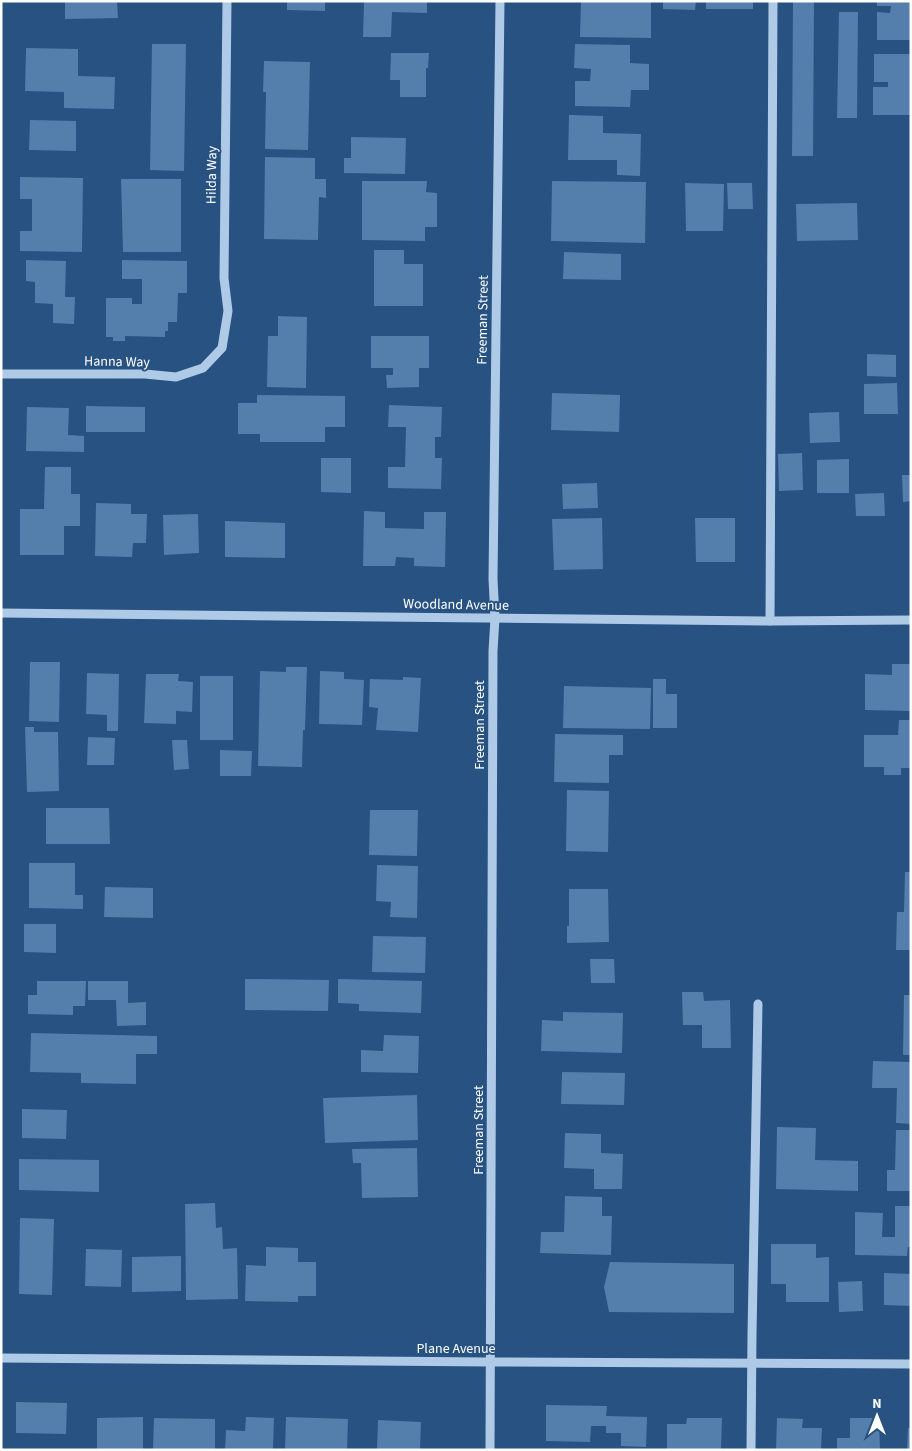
<svg xmlns="http://www.w3.org/2000/svg" width="912" height="1451" viewBox="0 0 912 1451" font-family="'Source Sans 3',sans-serif">
	<rect width="100%" height="100%" fill="#275281"/>
	<g fill="#547eac">
		<polygon points="65,1 117,1 118,18 65,19"/>
		<polygon points="287,1 325,1 325,11 287,10"/>
		<polygon points="364,1 427,1 427,13 392,12 391,37 363,37"/>
		<polygon points="581,1 651,1 651,38 580,37"/>
		<polygon points="663,1 696,1 695,10 663,9"/>
		<rect x="706" y="1" width="47" height="8"/>
		<polygon points="793,1 814,1 813,156 792,156"/>
		<polygon points="877,1 911,1 911,40 877,40 877,12 890,13 891,6 877,6"/>
		<polygon points="839,12 858,12 857,118 837,118"/>
		<polygon points="152,44 186,44 184,171 150,170"/>
		<polygon points="575,44 630,45 630,63 649,64 649,90 631,90 630,107 575,106 575,81 590,81 591,69 574,68"/>
		<polygon points="26,48 78,49 78,76 115,77 114,109 64,108 64,92 25,91"/>
		<polygon points="391,53 429,53 428,68 426,68 426,97 400,97 400,80 390,80"/>
		<polygon points="874,54 911,54 911,115 873,115 873,87 888,87 888,82 874,82"/>
		<polygon points="264,61 310,62 308,150 265,149 266,92 263,92"/>
		<polygon points="569,115 603,116 603,133 641,134 640,176 617,175 617,160 568,160"/>
		<polygon points="30,120 76,121 76,151 29,150"/>
		<polygon points="351,137 406,138 405,174 344,173 344,158 351,158"/>
		<polygon points="265,157 315,158 315,179 326,179 326,198 319,197 318,240 264,239"/>
		<polygon points="20,177 83,178 82,252 20,251 20,231 32,231 32,199 20,199"/>
		<polygon points="121,179 181,179 181,252 123,252"/>
		<polygon points="362,181 427,181 426,192 437,193 437,227 425,227 425,241 362,240"/>
		<polygon points="552,181 646,182 645,243 551,241"/>
		<polygon points="685,183 724,184 723,231 686,231"/>
		<polygon points="727,183 752,183 753,209 728,209"/>
		<polygon points="857,203 858,240 797,241 796,204"/>
		<polygon points="374,250 404,250 404,264 423,264 423,306 374,306"/>
		<polygon points="564,252 621,254 621,280 563,279"/>
		<polygon points="26,260 66,261 65,297 75,297 74,324 53,323 53,304 35,303 35,282 26,281"/>
		<polygon points="122,260 187,261 187,293 178,293 177,322 168,322 168,331 165,331 165,337 125,336 125,341 113,341 113,337 106,337 106,298 132,298 132,304 142,304 142,279 122,279"/>
		<polygon points="278,316 307,317 306,388 267,387 268,336 278,336"/>
		<polygon points="371,336 429,336 429,368 419,368 419,387 387,388 386,375 393,375 393,368 371,368"/>
		<polygon points="867,354 896,355 896,377 867,376"/>
		<polygon points="897,383 898,414 864,414 864,384"/>
		<polygon points="552,393 620,395 619,432 551,430"/>
		<polygon points="257,395 345,396 345,427 325,427 325,442 260,442 260,434 238,434 238,403 257,403"/>
		<polygon points="389,405 442,407 441,437 435,437 435,458 442,458 441,489 388,488 388,467 405,467 406,427 388,427"/>
		<polygon points="86,406 145,407 145,432 86,432"/>
		<polygon points="27,407 69,408 68,435 84,436 84,452 26,451"/>
		<polygon points="839,412 840,442 810,443 809,413"/>
		<polygon points="802,453 803,490 779,491 778,454"/>
		<polygon points="321,458 351,458 351,493 321,492"/>
		<polygon points="849,459 849,493 817,493 817,460"/>
		<polygon points="45,467 71,467 71,494 80,494 80,526 64,526 64,555 20,555 20,509 44,509"/>
		<polygon points="902,475 911,475 911,501 903,502"/>
		<polygon points="597,483 598,508 563,509 562,484"/>
		<polygon points="884,493 885,516 856,516 855,494"/>
		<polygon points="96,503 131,504 131,514 147,514 146,543 133,543 132,557 95,556"/>
		<polygon points="364,511 385,512 385,528 424,529 424,512 446,512 445,567 414,566 414,558 396,557 395,566 363,566"/>
		<polygon points="198,514 199,553 164,555 163,515"/>
		<polygon points="602,518 603,569 554,570 552,519"/>
		<polygon points="695,518 735,518 735,562 696,562"/>
		<polygon points="225,521 285,523 285,558 225,557"/>
		<polygon points="30,662 60,662 59,722 29,721"/>
		<polygon points="892,664 911,664 911,711 865,710 865,674 892,675"/>
		<polygon points="286,667 307,667 305,730 303,730 302,767 258,766 260,671 286,672"/>
		<polygon points="320,671 344,672 344,679 364,680 362,725 319,724"/>
		<polygon points="87,673 119,674 118,731 107,731 107,715 86,714"/>
		<polygon points="146,674 179,674 178,681 193,682 192,712 176,711 176,724 144,723"/>
		<rect x="200" y="676" width="33" height="64"/>
		<polygon points="403,677 421,678 418,732 376,730 378,708 369,707 370,679 403,680"/>
		<polygon points="653,679 666,679 666,694 677,694 677,728 653,728"/>
		<polygon points="564,686 651,688 650,729 563,728"/>
		<polygon points="899,720 911,720 911,768 901,768 901,775 884,775 884,767 864,767 864,735 898,735"/>
		<polygon points="25,727 34,727 34,732 58,732 59,791 27,792"/>
		<polygon points="555,734 623,735 623,755 609,755 609,783 554,782"/>
		<polygon points="88,737 115,738 114,765 87,765"/>
		<polygon points="172,740 187,740 189,769 174,770"/>
		<polygon points="220,750 252,751 251,776 220,776"/>
		<polygon points="567,790 609,791 608,852 566,851"/>
		<polygon points="46,808 109,808 110,844 46,844"/>
		<polygon points="370,810 418,810 417,856 369,855"/>
		<polygon points="29,863 75,863 75,895 83,895 83,909 29,908"/>
		<polygon points="377,865 418,866 417,918 390,917 391,902 376,901"/>
		<polygon points="905,872 911,872 911,950 896,950 897,912 904,912"/>
		<polygon points="105,887 153,888 153,918 104,917"/>
		<polygon points="569,889 608,889 609,942 567,943 567,926 569,926"/>
		<polygon points="24,924 56,924 56,953 24,952"/>
		<polygon points="373,936 426,937 425,973 372,972"/>
		<polygon points="590,959 614,959 615,983 591,983"/>
		<polygon points="245,979 329,980 328,1011 245,1010"/>
		<polygon points="338,979 422,981 421,1013 359,1011 359,1004 338,1003"/>
		<polygon points="37,981 86,981 85,1006 73,1006 73,1015 28,1014 28,995 37,995"/>
		<polygon points="88,981 128,981 128,1003 146,1002 146,1025 117,1026 116,1000 88,1000"/>
		<polygon points="682,992 703,992 704,1001 730,1000 731,1048 702,1048 702,1025 683,1025"/>
		<polygon points="904,995 911,995 911,1055 903,1055"/>
		<polygon points="563,1012 623,1013 622,1053 541,1051 542,1020 563,1021"/>
		<polygon points="31,1033 157,1036 157,1054 136,1054 136,1084 81,1083 81,1073 30,1072"/>
		<polygon points="384,1035 419,1036 418,1073 361,1072 361,1050 383,1051"/>
		<polygon points="873,1061 911,1062 911,1124 896,1123 897,1088 872,1088"/>
		<polygon points="562,1072 625,1073 624,1105 561,1104"/>
		<polygon points="417,1095 418,1140 325,1143 323,1098"/>
		<polygon points="22,1109 67,1110 66,1139 22,1138"/>
		<polygon points="777,1127 816,1128 815,1160 858,1161 858,1191 776,1189"/>
		<polygon points="896,1130 911,1130 911,1191 887,1191 887,1170 895,1170"/>
		<polygon points="565,1133 601,1134 601,1153 623,1154 622,1189 594,1189 594,1169 564,1168"/>
		<polygon points="417,1148 418,1197 362,1198 361,1163 353,1163 352,1149"/>
		<polygon points="19,1159 99,1160 99,1192 19,1190"/>
		<polygon points="565,1196 602,1197 602,1216 612,1216 611,1255 540,1253 541,1232 564,1232"/>
		<polygon points="215,1203 216,1228 222,1227 223,1249 237,1248 238,1299 186,1300 185,1204"/>
		<polygon points="895,1206 911,1206 911,1247 908,1247 907,1256 855,1255 855,1212 883,1213 882,1237 895,1237"/>
		<polygon points="20,1218 54,1219 52,1295 19,1294"/>
		<polygon points="771,1244 816,1244 816,1258 829,1257 829,1302 786,1302 786,1284 771,1284"/>
		<polygon points="266,1247 298,1248 298,1262 316,1262 316,1296 298,1296 298,1302 245,1301 246,1265 266,1266"/>
		<polygon points="86,1249 122,1250 121,1287 85,1286"/>
		<polygon points="181,1256 181,1291 132,1292 132,1257"/>
		<polygon points="610,1262 734,1264 734,1313 609,1312 604,1287"/>
		<polygon points="884,1273 911,1274 911,1306 884,1305"/>
		<polygon points="862,1281 863,1311 839,1312 838,1282"/>
		<polygon points="16,1402 67,1403 66,1434 16,1433"/>
		<polygon points="546,1405 607,1406 606,1416 647,1417 646,1447 621,1446 621,1433 606,1433 606,1426 591,1426 590,1442 546,1441"/>
		<polygon points="143,1417 143,1450 97,1450 97,1418"/>
		<polygon points="246,1417 274,1418 273,1450 225,1450 226,1430 245,1431"/>
		<polygon points="286,1417 348,1419 347,1450 285,1450"/>
		<polygon points="154,1418 215,1419 215,1450 153,1449"/>
		<polygon points="687,1418 722,1418 721,1450 667,1450 667,1424 686,1424"/>
		<polygon points="777,1418 803,1419 802,1428 822,1428 821,1450 776,1450"/>
		<polygon points="850,1418 879,1418 880,1450 837,1450 837,1438 850,1438"/>
		<polygon points="378,1420 421,1422 420,1450 377,1450"/>
		<polygon points="908,1428 911,1428 911,1450 907,1450"/>
	</g>
	<g fill="none" stroke-linecap="round" stroke-linejoin="round">
		<g stroke="#afcae6" stroke-width="9">
			<polyline points="1,374 145,374 176,377 203,368 222,348 228,311 224,278 227,1"/>
			<polyline points="1,613 770,621 911,620"/>
			<polyline points="770,621 773,1"/>
			<polyline points="1,1358 490,1362 911,1364"/>
			<polyline points="490,1450 493,651 495,618 493,579 500,1"/>
			<polyline points="751,1450 752,1335 758,1004"/>
		</g>
	</g>
	<g text-anchor="middle" stroke-width="4" stroke-linejoin="round" paint-order="stroke">
		<g font-size="14" fill="#fff" stroke="#275281">
			<text transform="translate(211 175) rotate(-89)" y="5">Hilda Way</text>
			<text transform="translate(482 320) rotate(-89)" y="5">Freeman Street</text>
			<text transform="translate(117 361) rotate(1)" y="5">Hanna Way</text>
			<text transform="translate(456 604) rotate(1)" y="5">Woodland Avenue</text>
			<text transform="translate(479 725) rotate(-90)" y="5">Freeman Street</text>
			<text transform="translate(478 1130) rotate(-90)" y="5">Freeman Street</text>
			<text x="456" y="1353">Plane Avenue</text>
		</g>
	</g>
	<rect width="912" height="1451" fill="none" stroke="#ffffff" stroke-width="5"/>
	<g transform="translate(877 1416)" stroke="#275281" stroke-width="4" paint-order="stroke">
	<path d="M0-4L9 19L0 12L-9 19Z" fill="#ffffff"/>
	<text y="-8" font-size="14" font-weight="bold" text-anchor="middle" fill="#ffffff">N</text>
	</g>
</svg>
